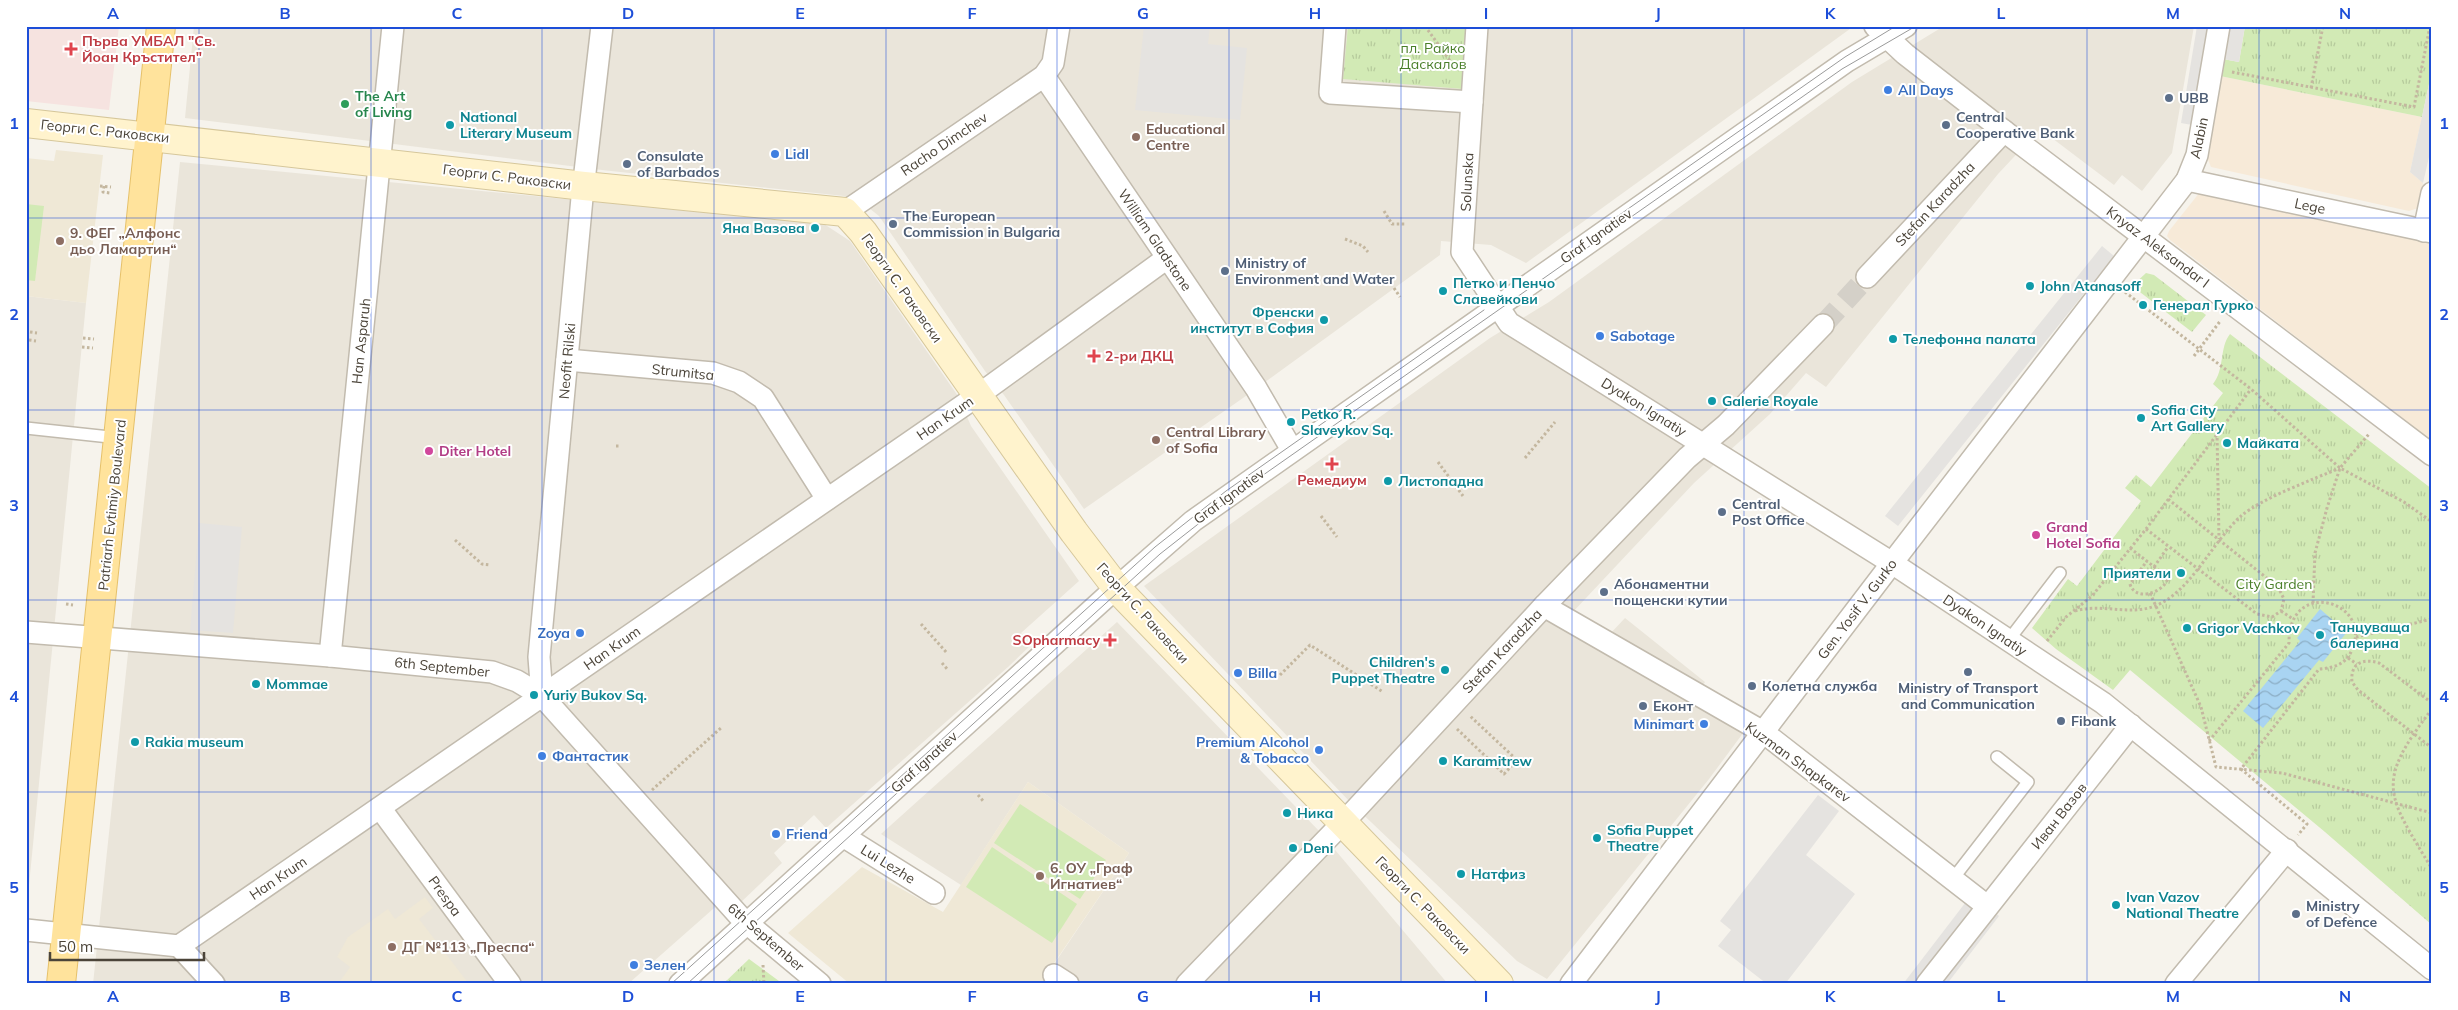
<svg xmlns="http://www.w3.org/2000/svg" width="2458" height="1010" viewBox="0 0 2458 1010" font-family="Mulish,sans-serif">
	<defs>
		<pattern id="grass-tufts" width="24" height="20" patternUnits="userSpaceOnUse" patternTransform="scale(1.25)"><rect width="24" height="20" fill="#d2eab5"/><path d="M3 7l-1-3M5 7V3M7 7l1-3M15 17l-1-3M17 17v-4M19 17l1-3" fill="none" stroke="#b6ca9c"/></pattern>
		<pattern id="water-waves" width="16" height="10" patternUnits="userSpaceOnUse" patternTransform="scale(1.25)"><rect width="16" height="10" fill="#a9d4f2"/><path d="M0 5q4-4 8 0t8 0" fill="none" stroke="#8caec5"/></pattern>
	</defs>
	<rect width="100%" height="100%" fill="#f6f3ec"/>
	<g fill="#eae5da">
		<polygon points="194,26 1854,26 1526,263 1491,245 1441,241 1440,255 1243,398 1084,509 1004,395 985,371 879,216 864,204 844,196 602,170 185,118"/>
		<polygon points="1944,26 2194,26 2172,153 2142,191 2122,175 2114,185 2040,129 1998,174 1826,387 1806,373 1770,414 1694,483 1571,614 1609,635 1625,618 1705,682 1702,687 1755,717 1709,779 1547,979 1517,961 1351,803 1144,586 1490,338 1549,302 1852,82"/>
		<polygon points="180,162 824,224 850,241 958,396 971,426 1079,581 1021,633 1031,645 1008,667 826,828 814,815 774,853 782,863 739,904 730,894 628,984 93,984"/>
		<polygon points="26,296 86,303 26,916"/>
		<polygon points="1117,622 1320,832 1448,984 1052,984 1044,979 1129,853 1028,782 961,885 881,834"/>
	</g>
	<g fill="#f7ead8">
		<polygon points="2220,76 2422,117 2410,172 2423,183 2418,208 2409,211 2211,167 2207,157"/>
		<polygon points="2200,192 2432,238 2432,441 2170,240 2167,236 2169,231"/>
	</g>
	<g fill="#efe8d6">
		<polygon points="56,150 103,155 86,303 26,296 26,158 54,161"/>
		<polygon points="1028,782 1129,853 1044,978 1052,984 850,984 788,933 862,867 943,912"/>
		<polygon points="425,897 433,908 419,919 469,984 338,984 350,967 337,957 348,937 388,909 395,919"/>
	</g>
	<polygon fill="#f6e3e0" points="26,26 119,26 109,110 26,101"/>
	<g fill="url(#grass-tufts)">
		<polygon points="1348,26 1468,26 1463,89 1343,79"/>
		<polygon points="2245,26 2432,26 2432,70 2422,117 2220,76 2223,59 2239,62"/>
		<polygon points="2146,273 2154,275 2206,315 2192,332 2132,286"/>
		<path d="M2230 334 2432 489V925L2325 832 2130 670 2113 690 2056 649 2032 628 2068 579 2077 586 2141 501 2125 488 2136 475 2151 487 2223 393 2213 384C2225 369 2219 348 2230 334Z"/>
		<polygon points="749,959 783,984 723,984"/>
	</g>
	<g fill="#d2eab5">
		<polygon points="26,204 44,206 35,281 26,280"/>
		<polygon points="1020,804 1106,860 1080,899 994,843"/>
		<polygon points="992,847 1077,904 1052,943 966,887"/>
	</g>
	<g fill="#e5e3e0">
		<polygon points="1144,26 1210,26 1208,44 1247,48 1240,120 1135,110"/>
		<polygon points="2197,26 2209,26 2192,125 2181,123"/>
		<polygon points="2229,26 2245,26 2239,62 2223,59"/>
		<polygon points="2432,70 2432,144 2423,183 2410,172"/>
		<polygon points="2102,246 2114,256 1898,526 1885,516"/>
		<polygon points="199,523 242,527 233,633 190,630"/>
		<polygon points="1818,795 1839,811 1806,855 1855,894 1785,984 1767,984 1718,946 1731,930 1720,921"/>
		<polygon points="1972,894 1999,916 1947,984 1903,984"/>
	</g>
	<polygon fill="url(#water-waves)" points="2320,609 2347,632 2323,662 2319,660 2263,728 2243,711 2300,641 2297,638"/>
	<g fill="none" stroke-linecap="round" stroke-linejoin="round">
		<polyline stroke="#d4d0c8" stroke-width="21" stroke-dasharray="21 11" stroke-linecap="butt" points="1823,325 1867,277"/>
		<defs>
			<g id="lane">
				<polyline points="26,428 119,438"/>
				<polyline points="2008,641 2060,573"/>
				<polyline points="1952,880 2028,782 1997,757"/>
			</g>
			<g id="street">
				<polyline points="1335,26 1330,93 1472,102"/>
				<polyline points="1477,26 1462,252 1509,323 1892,563 2103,703 2432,969"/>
				<polyline points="1875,26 1905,54 2004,131 2432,455"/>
				<polyline points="1044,76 1256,388 1292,450"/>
				<polyline points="2187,180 2432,232"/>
				<polyline points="845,212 1044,76 1053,63 1059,26"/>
				<polyline points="2424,231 2432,193"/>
				<polyline points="1867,277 2004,131"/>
				<polyline points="567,360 713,373 739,382 763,398 827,499"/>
				<polyline points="1544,606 1763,732 1987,906"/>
				<polyline points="26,632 330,656 492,672 517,681 542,696 742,919 820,984"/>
				<polyline points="330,656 393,26"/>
				<polyline points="542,696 539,657 582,198 602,26"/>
				<polyline points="380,808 510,984"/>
				<polyline points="843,836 934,893"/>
				<polyline points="26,930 179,946 977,396 1167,258"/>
				<polyline points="179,946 214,984"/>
				<polyline points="1054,975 1068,984"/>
				<polyline points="680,984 1105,598 1193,521 1847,61 1906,26"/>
				<polyline points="1187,984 1356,809 1544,606 1687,458 1726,425 1823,325"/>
				<polyline points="1571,984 1892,563 2187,180 2197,155 2219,26"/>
				<polyline points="1927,984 2131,725"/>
				<polyline points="2176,984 2287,850"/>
			</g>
			<polyline id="secondary" points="26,123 584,186 845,212 863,232 1074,532 1119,591 1499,984"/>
			<polyline id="primary" points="61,984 161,26"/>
		</defs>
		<use href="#lane" stroke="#c2bbae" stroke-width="14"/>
		<use href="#street" stroke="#c2bbae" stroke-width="24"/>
		<use href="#secondary" stroke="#d6c79b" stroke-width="30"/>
		<use href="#primary" stroke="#e6c16a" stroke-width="30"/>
		<g stroke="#c4b79f" stroke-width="3" stroke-dasharray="2.5 2.5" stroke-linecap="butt">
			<polyline points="1425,26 1453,65"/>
			<polyline points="2232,72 2414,107 2430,26"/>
			<polyline points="2311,88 2323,26"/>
			<polyline points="100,186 111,187"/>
			<polyline points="104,186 103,192 110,193"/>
			<polyline points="1384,211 1392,224 1406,224"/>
			<polyline points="1345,239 1363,246 1368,252"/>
			<polyline points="1394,288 1400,297"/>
			<polyline points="2125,292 2251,389 2340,468 2404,502 2432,522"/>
			<polyline points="30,332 37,333"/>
			<polyline points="83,338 94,339"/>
			<polyline points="29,340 36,341"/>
			<polyline points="82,347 93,348"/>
			<polyline points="2194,356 2221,320"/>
			<polyline points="2217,433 2219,539"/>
			<polyline points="616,446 621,446"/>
			<polyline points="1525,458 1555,422"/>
			<polyline points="1438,462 1463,496"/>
			<polyline points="1321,516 1337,537"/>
			<polyline points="2146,529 2257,614 2272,617 2281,611 2284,599 2278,587 2168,499"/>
			<polyline points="455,540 482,564 490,565"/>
			<path d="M2130 548 2166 576 2168 578C2164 593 2135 602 2130 584L2147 561"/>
			<polyline points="2154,567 2168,547"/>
			<polyline points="2150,593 2201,707 2216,767 2282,773 2432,813"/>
			<polyline points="2313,603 2315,553 2327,508 2340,468 2369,434"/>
			<polyline points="66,604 73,605"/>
			<path d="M2075 611C2102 603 2129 616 2155 606 2191 592 2212 542 2241 516 2262 498 2314 479 2340 468"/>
			<polyline points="2281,611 2293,619"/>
			<polyline points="921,624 947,653"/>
			<polyline points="2356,637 2432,619"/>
			<polyline points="2047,641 2066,617 2092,596 2146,529 2251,389"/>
			<polyline points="2348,658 2357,664"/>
			<polyline points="942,663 948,670"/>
			<polyline points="1280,675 1310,645 1383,692"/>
			<path d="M2432 703 2379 663C2363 658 2350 663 2352 682L2358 690 2432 748"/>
			<path d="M2432 709C2374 784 2387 794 2432 869"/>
			<polyline points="1457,729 1504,774 1517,760 1470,716"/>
			<path d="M2209 741 2289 643C2288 576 2376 601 2351 652 2345 665 2332 668 2319 669L2241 769 2307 824 2298 835"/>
			<polyline points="652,790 722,727"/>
			<polyline points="978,795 984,802"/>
			<polyline points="763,965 764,984"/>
		</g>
		<use href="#lane" stroke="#fff" stroke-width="11"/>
		<use href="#street" stroke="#fff" stroke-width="21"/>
		<use href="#secondary" stroke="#fff3cd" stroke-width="28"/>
		<use href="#primary" stroke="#ffe39c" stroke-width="28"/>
		<g stroke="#9a9a9a" stroke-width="1">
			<polyline points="1605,225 1845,57 1896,26"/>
			<polyline points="671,984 1155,547 1226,491 1484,310"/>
			<polyline points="687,984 1160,554 1239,492 1842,69 1916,26"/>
		</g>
	</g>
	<path fill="none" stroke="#1d4ed8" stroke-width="1" stroke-opacity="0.55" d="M199 26V984M371 26V984M542 26V984M714 26V984M886 26V984M1057 26V984M1229 26V984M1401 26V984M1572 26V984M1744 26V984M1916 26V984M2087 26V984M2259 26V984M26 218H2432M26 410H2432M26 600H2432M26 792H2432"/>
	<g fill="#e0444e" stroke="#fff" stroke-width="2">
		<path d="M68.5 41.5h5v5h5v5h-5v5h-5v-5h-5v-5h5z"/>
		<path d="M1091.5 348.5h5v5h5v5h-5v5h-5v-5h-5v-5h5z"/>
		<path d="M1329.5 456.5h5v5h5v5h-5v5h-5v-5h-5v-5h5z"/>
		<path d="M1107.5 632.5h5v5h5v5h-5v5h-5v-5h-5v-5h5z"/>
	</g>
	<g fill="#3f7fe0" stroke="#fff" stroke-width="2">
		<circle cx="1888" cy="90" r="5"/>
		<circle cx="775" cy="154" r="5"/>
		<circle cx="1600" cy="336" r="5"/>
		<circle cx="580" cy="633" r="5"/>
		<circle cx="1238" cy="673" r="5"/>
		<circle cx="1704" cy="724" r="5"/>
		<circle cx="1319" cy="750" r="5"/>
		<circle cx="542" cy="756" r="5"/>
		<circle cx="776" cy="834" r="5"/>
		<circle cx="634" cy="965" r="5"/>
	</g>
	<g fill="#5c6f8a" stroke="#fff" stroke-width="2">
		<circle cx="2169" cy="98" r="5"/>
		<circle cx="1946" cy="125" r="5"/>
		<circle cx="627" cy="164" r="5"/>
		<circle cx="893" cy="224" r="5"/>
		<circle cx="1225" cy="271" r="5"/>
		<circle cx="1722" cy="512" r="5"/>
		<circle cx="1604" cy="592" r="5"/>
		<circle cx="1968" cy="672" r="5"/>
		<circle cx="1752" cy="686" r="5"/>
		<circle cx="1643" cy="706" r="5"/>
		<circle cx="2061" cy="721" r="5"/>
		<circle cx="2296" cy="914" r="5"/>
	</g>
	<circle fill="#2e9e5b" stroke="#fff" stroke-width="2" cx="345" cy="104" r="5"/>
	<g fill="#0f9aa8" stroke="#fff" stroke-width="2">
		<circle cx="450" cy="125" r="5"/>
		<circle cx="815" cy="228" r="5"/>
		<circle cx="2030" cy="286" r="5"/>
		<circle cx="1443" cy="291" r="5"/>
		<circle cx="2143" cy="305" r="5"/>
		<circle cx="1324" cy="320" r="5"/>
		<circle cx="1893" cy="339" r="5"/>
		<circle cx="1712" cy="401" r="5"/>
		<circle cx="2141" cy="418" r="5"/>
		<circle cx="1291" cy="422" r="5"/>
		<circle cx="2227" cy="443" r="5"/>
		<circle cx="1388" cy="481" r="5"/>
		<circle cx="2181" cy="573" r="5"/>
		<circle cx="2187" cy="628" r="5"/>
		<circle cx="2320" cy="635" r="5"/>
		<circle cx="1445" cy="670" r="5"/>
		<circle cx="256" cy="684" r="5"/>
		<circle cx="534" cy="695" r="5"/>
		<circle cx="135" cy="742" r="5"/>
		<circle cx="1443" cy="761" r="5"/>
		<circle cx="1287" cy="813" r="5"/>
		<circle cx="1597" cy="838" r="5"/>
		<circle cx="1293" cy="848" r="5"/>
		<circle cx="1461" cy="874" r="5"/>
		<circle cx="2116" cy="905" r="5"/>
	</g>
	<g fill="#8d6e63" stroke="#fff" stroke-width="2">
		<circle cx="1136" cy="137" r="5"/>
		<circle cx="60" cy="241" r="5"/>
		<circle cx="1156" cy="440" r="5"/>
		<circle cx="1040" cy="876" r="5"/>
		<circle cx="392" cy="947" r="5"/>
	</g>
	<g fill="#d1479c" stroke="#fff" stroke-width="2">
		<circle cx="429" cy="451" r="5"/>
		<circle cx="2036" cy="535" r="5"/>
	</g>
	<g text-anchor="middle" stroke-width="4" stroke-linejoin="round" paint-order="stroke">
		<g font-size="14" font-weight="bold" fill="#be3a42" stroke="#fff" text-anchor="start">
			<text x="82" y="46">Първа УМБАЛ "Св.<tspan x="82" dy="16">Йоан Кръстител"</tspan></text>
			<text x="1105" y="361">2-ри ДКЦ</text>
			<text x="1332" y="485" text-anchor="middle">Ремедиум</text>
			<text x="1100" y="645" text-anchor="end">SOpharmacy</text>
		</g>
		<g font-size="14" fill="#4a7f2a" stroke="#fff">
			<text x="1433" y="53">пл. Райко<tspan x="1433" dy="16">Даскалов</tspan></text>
			<text x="2274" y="589">City Garden</text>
		</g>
		<g font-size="14" font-weight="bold" fill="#366cbe" stroke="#fff" text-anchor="start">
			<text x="1898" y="95">All Days</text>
			<text x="785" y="159">Lidl</text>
			<text x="1610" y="341">Sabotage</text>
			<text x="570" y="638" text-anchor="end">Zoya</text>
			<text x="1248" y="678">Billa</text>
			<text x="1694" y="729" text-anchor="end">Minimart</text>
			<text x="1309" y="747" text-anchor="end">Premium Alcohol<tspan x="1309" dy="16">&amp; Tobacco</tspan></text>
			<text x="552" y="761">Фантастик</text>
			<text x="786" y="839">Friend</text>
			<text x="644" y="970">Зелен</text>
		</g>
		<g font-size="14" font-weight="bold" fill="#27864d" stroke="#fff" text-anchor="start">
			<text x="355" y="101">The Art<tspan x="355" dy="16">of Living</tspan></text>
		</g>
		<g font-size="14" font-weight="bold" fill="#4e5e75" stroke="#fff" text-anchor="start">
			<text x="2179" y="103">UBB</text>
			<text x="1956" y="122">Central<tspan x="1956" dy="16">Cooperative Bank</tspan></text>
			<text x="637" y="161">Consulate<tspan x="637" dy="16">of Barbados</tspan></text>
			<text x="903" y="221">The European<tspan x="903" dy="16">Commission in Bulgaria</tspan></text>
			<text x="1235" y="268">Ministry of<tspan x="1235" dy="16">Environment and Water</tspan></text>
			<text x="1732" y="509">Central<tspan x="1732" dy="16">Post Office</tspan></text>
			<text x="1614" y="589">Абонаментни<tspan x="1614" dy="16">пощенски кутии</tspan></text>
			<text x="1762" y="691">Колетна служба</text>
			<text x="1968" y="693" text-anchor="middle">Ministry of Transport<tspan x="1968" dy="16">and Communication</tspan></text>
			<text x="1653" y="711">Еконт</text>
			<text x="2071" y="726">Fibank</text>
			<text x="2306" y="911">Ministry<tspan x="2306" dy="16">of Defence</tspan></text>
		</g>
		<g font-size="14" font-weight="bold" fill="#0d838f" stroke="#fff" text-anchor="start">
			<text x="460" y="122">National<tspan x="460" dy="16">Literary Museum</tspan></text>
			<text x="805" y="233" text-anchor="end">Яна Вазова</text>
			<text x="1453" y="288">Петко и Пенчо<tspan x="1453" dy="16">Славейкови</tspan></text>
			<text x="2040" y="291">John Atanasoff</text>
			<text x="2153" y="310">Генерал Гурко</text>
			<text x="1314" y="317" text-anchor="end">Френски<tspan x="1314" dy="16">институт в София</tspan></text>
			<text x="1903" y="344">Телефонна палата</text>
			<text x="1722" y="406">Galerie Royale</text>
			<text x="2151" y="415">Sofia City<tspan x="2151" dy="16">Art Gallery</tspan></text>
			<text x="1301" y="419">Petko R.<tspan x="1301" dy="16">Slaveykov Sq.</tspan></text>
			<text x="2237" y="448">Майката</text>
			<text x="1398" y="486">Листопадна</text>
			<text x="2171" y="578" text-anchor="end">Приятели</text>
			<text x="2330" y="632">Танцуваща<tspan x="2330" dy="16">балерина</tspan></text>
			<text x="2197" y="633">Grigor Vachkov</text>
			<text x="1435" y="667" text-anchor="end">Children's<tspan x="1435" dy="16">Puppet Theatre</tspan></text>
			<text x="266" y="689">Mommae</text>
			<text x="544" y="700">Yuriy Bukov Sq.</text>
			<text x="145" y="747">Rakia museum</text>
			<text x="1453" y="766">Karamitrew</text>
			<text x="1297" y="818">Ника</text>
			<text x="1607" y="835">Sofia Puppet<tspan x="1607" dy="16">Theatre</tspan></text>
			<text x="1303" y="853">Deni</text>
			<text x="1471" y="879">Натфиз</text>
			<text x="2126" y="902">Ivan Vazov<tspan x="2126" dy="16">National Theatre</tspan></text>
		</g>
		<g font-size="14" font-weight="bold" fill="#785e54" stroke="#fff" text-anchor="start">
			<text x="1146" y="134">Educational<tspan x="1146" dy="16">Centre</tspan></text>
			<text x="70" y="238">9. ФЕГ „Алфонс<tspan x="70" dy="16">дьо Ламартин“</tspan></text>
			<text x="1166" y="437">Central Library<tspan x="1166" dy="16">of Sofia</tspan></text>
			<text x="1050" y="873">6. ОУ „Граф<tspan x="1050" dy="16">Игнатиев“</tspan></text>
			<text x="402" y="952">ДГ №113 „Преспа“</text>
		</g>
		<g font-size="14" fill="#4b4439" stroke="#fff">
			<text transform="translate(105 131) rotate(6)" y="5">Георги С. Раковски</text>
			<text transform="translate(2199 138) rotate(-78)" y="5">Alabin</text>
			<text transform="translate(944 144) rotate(-34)" y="5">Racho Dimchev</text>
			<text transform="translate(507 177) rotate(7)" y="5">Георги С. Раковски</text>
			<text transform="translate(1467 182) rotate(-87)" y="5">Solunska</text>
			<text transform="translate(1935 204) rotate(-47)" y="5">Stefan Karadzha</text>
			<text transform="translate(2310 206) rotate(12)" y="5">Lege</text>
			<text transform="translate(1596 236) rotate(-35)" y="5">Graf Ignatiev</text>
			<text transform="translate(1155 240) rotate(56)" y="5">William Gladstone</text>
			<text transform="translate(2158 247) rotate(37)" y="5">Knyaz Aleksandar I</text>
			<text transform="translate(902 288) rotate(55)" y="5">Георги С. Раковски</text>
			<text transform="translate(361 341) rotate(-84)" y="5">Han Asparuh</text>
			<text transform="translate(567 361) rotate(-85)" y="5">Neofit Rilski</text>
			<text transform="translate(683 372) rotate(6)" y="5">Strumitsa</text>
			<text transform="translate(1644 407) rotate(32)" y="5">Dyakon Ignatiy</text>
			<text transform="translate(945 418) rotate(-35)" y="5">Han Krum</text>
			<text transform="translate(1229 496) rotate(-36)" y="5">Graf Ignatiev</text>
			<text transform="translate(112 505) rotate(-84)" y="5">Patriarh Evtimiy Boulevard</text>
			<text transform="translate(1857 609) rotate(-53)" y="5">Gen. Yosif V. Gurko</text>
			<text transform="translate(1143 613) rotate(48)" y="5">Георги С. Раковски</text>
			<text transform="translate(1985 625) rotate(34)" y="5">Dyakon Ignatiy</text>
			<text transform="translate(612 648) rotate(-35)" y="5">Han Krum</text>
			<text transform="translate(1502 651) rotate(-47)" y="5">Stefan Karadzha</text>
			<text transform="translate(442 667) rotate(6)" y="5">6th September</text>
			<text transform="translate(924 762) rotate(-42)" y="5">Graf Ignatiev</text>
			<text transform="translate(1798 762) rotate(36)" y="5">Kuzman Shapkarev</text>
			<text transform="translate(2059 816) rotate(-52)" y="5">Иван Вазов</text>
			<text transform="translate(888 864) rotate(32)" y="5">Lui Lezhe</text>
			<text transform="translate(278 878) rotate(-34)" y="5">Han Krum</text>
			<text transform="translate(445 896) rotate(54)" y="5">Prespa</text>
			<text transform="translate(1423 905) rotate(46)" y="5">Георги С. Раковски</text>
			<text transform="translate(766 937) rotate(41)" y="5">6th September</text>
		</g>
		<g font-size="14" font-weight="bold" fill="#b23c85" stroke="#fff" text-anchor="start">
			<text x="439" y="456">Diter Hotel</text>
			<text x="2046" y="532">Grand<tspan x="2046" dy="16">Hotel Sofia</tspan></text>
		</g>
	</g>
	<rect width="2458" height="1010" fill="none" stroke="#ffffff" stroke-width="55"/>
	<path d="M50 952v8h154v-8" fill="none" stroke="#4b4439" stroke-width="2.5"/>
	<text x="58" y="952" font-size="15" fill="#4b4439" stroke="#ffffff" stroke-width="4" paint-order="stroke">50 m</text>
	<rect x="28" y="28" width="2402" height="954" fill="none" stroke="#1d4ed8" stroke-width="2"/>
	<g font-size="16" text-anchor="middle" font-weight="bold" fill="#1d4ed8">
		<text x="113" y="19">A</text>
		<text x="285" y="19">B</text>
		<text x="457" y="19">C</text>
		<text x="628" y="19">D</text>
		<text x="800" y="19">E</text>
		<text x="972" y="19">F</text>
		<text x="1143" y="19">G</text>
		<text x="1315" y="19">H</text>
		<text x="1486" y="19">I</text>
		<text x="1658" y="19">J</text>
		<text x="1830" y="19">K</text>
		<text x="2001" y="19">L</text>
		<text x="2173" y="19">M</text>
		<text x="2345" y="19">N</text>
		<text x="14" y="129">1</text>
		<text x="2444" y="129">1</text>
		<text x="14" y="320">2</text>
		<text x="2444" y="320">2</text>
		<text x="14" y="511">3</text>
		<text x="2444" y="511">3</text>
		<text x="14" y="702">4</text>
		<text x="2444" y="702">4</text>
		<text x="14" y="893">5</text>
		<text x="2444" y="893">5</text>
		<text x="113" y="1002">A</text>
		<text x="285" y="1002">B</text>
		<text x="457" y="1002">C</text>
		<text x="628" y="1002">D</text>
		<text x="800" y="1002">E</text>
		<text x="972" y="1002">F</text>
		<text x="1143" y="1002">G</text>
		<text x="1315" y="1002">H</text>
		<text x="1486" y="1002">I</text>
		<text x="1658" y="1002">J</text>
		<text x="1830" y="1002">K</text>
		<text x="2001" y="1002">L</text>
		<text x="2173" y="1002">M</text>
		<text x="2345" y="1002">N</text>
	</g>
</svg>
